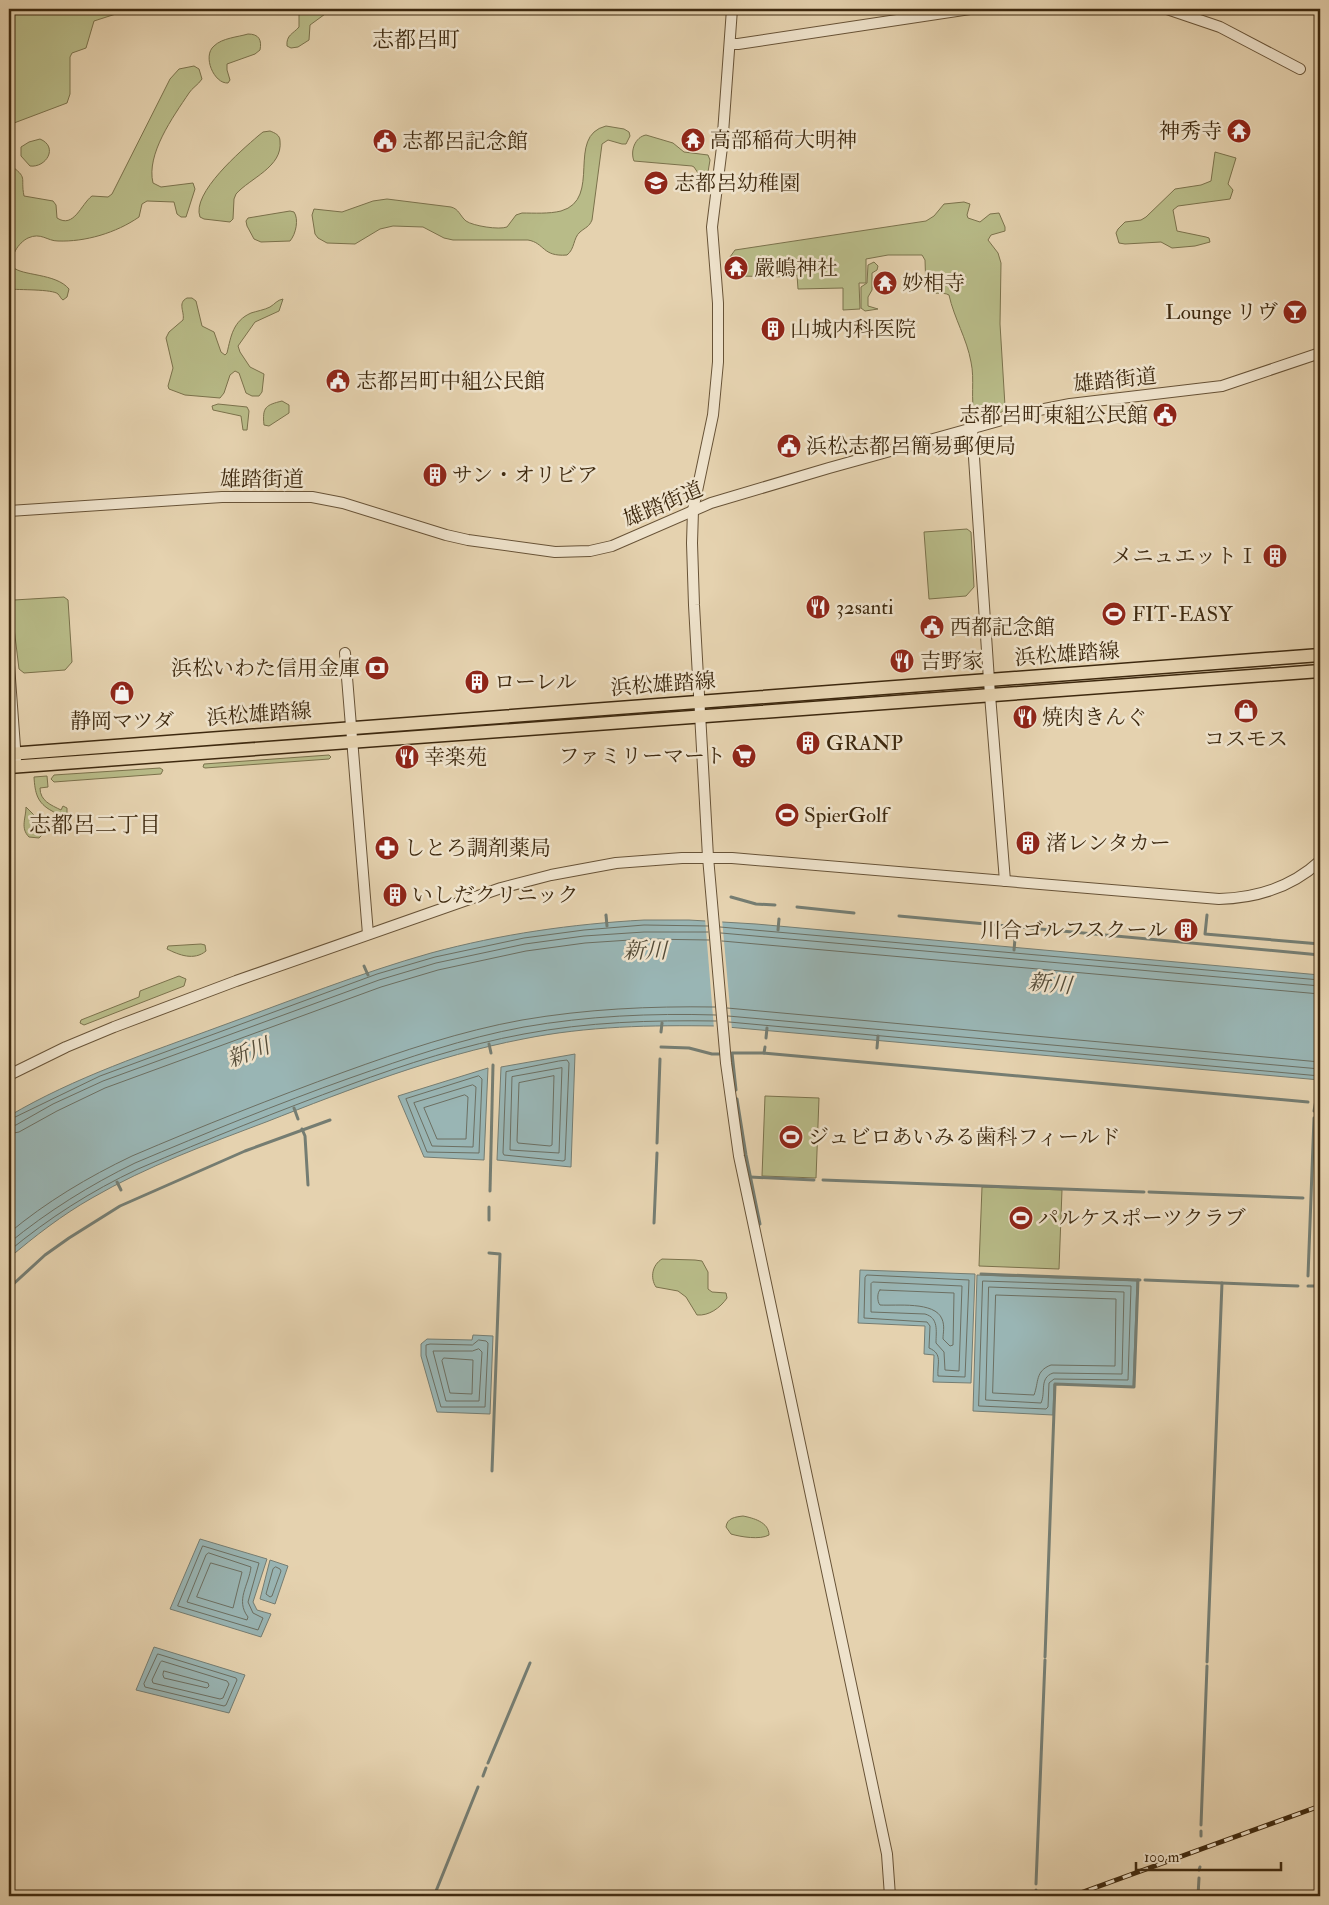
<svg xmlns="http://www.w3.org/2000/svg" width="1329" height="1905" viewBox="0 0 1329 1905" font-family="'IM FELL Double Pica','Noto Serif JP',serif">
	<rect width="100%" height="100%" fill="#e5d2af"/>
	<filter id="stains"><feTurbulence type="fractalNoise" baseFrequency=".004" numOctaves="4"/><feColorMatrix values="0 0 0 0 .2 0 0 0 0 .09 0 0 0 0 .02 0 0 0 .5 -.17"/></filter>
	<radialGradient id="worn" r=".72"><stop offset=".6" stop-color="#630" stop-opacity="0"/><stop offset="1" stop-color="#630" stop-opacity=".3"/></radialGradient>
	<g fill="#b8bb88" stroke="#7b724c">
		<polygon points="9,9 126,9 122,12 94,21 86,48 72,53 70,57 70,94 67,103 14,123 9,130"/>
		<path d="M286 9H332L310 25 309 40 298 47 291 48 287 46C286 35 293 34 299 27V12L296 9 288 11Z"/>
		<path d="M248 34C259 34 262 40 260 50L255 54 227 64V70L230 80 228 83C214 84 202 56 214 46 222 38 238 37 248 34Z"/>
		<path d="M194 66 199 69 202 79C198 85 192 88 189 93 173 117 146 154 153 183L161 187 193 183 195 189 186 217H181L177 214 174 202 147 201 142 204 139 217C116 233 85 242 58 241 47 241 41 232 28 238 18 243 10 256 13 267 21 276 56 273 69 289L67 297 63 300C61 299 60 296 58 294 53 289 18 290 9 289V164C29 179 20 176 24 196L53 201 56 205 57 218C74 229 81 204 92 196L108 197 112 194 170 79 179 69Z"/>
		<path d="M606 126 624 129 629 132 630 136 626 144H622L608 140 602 144 592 220C589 227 586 227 580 232 573 238 575 249 567 255 542 257 545 243 528 240H453L444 238 423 227 393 226 380 229 355 244 327 243 318 238 315 234 312 215 314 209 342 212 373 201 387 199 451 207C459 209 460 216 466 221 473 226 499 230 507 227L516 215 522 213C534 213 549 214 561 211 603 199 565 136 606 126Z"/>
		<path d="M270 131C275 133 280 135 280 141 283 167 250 178 236 194L234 199 233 219 230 222 204 219 200 217C191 193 242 150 258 136L263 132Z"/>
		<path d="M646 135 673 143 684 152 708 155 710 160 708 172 698 173 694 167 692 166 634 161C630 151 635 137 646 135Z"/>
		<path d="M40 139C59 147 46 168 30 166L21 156V147L29 142Z"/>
		<polygon points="1215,152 1236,158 1228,184 1233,190 1230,199 1178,206 1173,210 1177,231 1206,237 1209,238 1210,242 1195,246 1172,248 1161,242 1125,244 1119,243 1116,233 1118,229 1125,222 1141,220 1146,217 1175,189 1201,185 1211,181"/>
		<path d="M964 202 970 204 967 215 968 218 980 222 990 214 999 213 1005 227V231L991 235 988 240 998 253 1001 263 1000 324 1005 406 1004 410C998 416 983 420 975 417 970 399 975 380 971 362 967 339 954 318 949 295 942 291 933 296 926 290L925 260 922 255H888L866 259V283H859L860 309 843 310V288L798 289 797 275 793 277 737 276 732 274 730 257 735 250 926 221 934 216 944 204Z"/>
		<path d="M290 211 294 212C299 219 296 234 290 241L261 242 254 239 247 226 246 221 248 218Z"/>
		<polygon points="874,262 878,266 877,270 872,273 872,290 868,297 868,306 878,309 865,311 861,308 861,287 867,283 868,265"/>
		<path d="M187 298H192L196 301 202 326 214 332 221 352 225 355 227 353C231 336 233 321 251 313 257 311 264 310 270 307 275 304 277 300 283 299L279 311 255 322 238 346 240 352 250 367 264 374 262 392 259 396H252L246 393 239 373 235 371 230 375 224 393 220 398 185 395 169 389 168 386 173 368 166 338 169 332 183 320C185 312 177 303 187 298Z"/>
		<path d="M282 401 289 405V413L269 426 264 425C262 407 266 405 282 401Z"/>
		<polygon points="218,404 247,407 249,411 247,430 243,430 241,416 213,410 212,406"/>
		<polygon points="967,529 971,532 974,587 966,596 929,599 924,532"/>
		<polygon points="64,597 68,600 72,662 65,670 24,673 19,669 11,603 14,600"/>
		<polygon points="329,755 331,757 329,759 205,768 203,767 204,764"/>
		<polygon points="160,768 163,770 161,774 54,782 51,779 54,775"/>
		<path d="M47 776 48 787 40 788C40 801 51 805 61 810L63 806 67 808V815C61 816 57 814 52 811 37 803 35 793 34 777Z"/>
		<path d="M26 807 44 825V833L39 838 29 837C20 828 26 818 26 807Z"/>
		<path d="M201 944 205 945 206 951C194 961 179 955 167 949L168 946Z"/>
		<polygon points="179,976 186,979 184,986 84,1025 80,1023 81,1020 139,997 140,991"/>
		<polygon points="765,1096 819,1098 816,1178 762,1176"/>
		<polygon points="982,1187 1062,1190 1059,1269 979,1266"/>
		<path d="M662 1259 695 1260 702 1261 708 1272V1289L712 1292 726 1293 727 1298C720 1308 709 1316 697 1315L686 1297 678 1291 656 1287C650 1278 652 1265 662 1259Z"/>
		<path d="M743 1516C753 1518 769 1522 769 1535 760 1540 741 1537 731 1534L726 1527C727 1518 735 1517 743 1516Z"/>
	</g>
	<g fill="#99b5b4" stroke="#757d72">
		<path d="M644 920H689L756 924 1320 975V1080L716 1026C652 1025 587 1026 523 1039 435 1056 350 1089 266 1122 208 1144 147 1166 92 1198 62 1215 35 1236 9 1258V1116C75 1077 148 1053 221 1026 290 1001 360 973 431 953 501 934 572 924 644 920Z"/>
		<polygon points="575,1054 571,1167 497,1160 501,1067"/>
		<polygon points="488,1068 484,1160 424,1157 398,1096"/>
		<polygon points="860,1270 975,1274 971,1383 933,1382 934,1355 924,1354 925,1326 858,1323"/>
		<polygon points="977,1275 1137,1281 1133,1387 1054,1384 1053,1415 973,1411"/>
		<polygon points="473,1335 493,1336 490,1414 437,1412 421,1356 421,1344 427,1339 472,1340"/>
		<polygon points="200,1539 267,1559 253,1602 257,1610 271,1614 261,1637 170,1609"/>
		<polygon points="270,1560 288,1566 275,1604 260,1599"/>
		<polygon points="154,1647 245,1675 229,1713 136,1690"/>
	</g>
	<polygon fill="#e5d2af" points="705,918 722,919 732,1030 714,1029"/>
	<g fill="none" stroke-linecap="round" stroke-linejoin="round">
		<g stroke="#6c6f62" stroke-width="1">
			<polyline points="720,927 1320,980"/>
			<polyline points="721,933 1320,986"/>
			<polyline points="722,941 1320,994"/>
			<polyline points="727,1008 1320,1062"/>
			<polyline points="728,1016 1320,1069"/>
			<polyline points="729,1022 1320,1076"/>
			<polygon points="559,1061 567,1060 569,1063 565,1160 563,1161 504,1155 503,1153 506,1072"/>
			<polygon points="562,1068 559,1153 510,1150 512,1077"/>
			<polygon points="479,1076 482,1079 479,1153 427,1152 406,1099"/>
			<polygon points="554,1076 552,1145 550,1146 518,1143 517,1141 519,1083"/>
			<polygon points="473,1085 476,1087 473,1147 432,1146 414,1103"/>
			<polygon points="465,1095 468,1097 466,1139 437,1139 424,1108"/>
			<polyline points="9,1120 100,1076 377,974 435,957 524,938 584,930 644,925 708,926"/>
			<polyline points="9,1127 16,1125 53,1104 103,1081 379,980 436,963 525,944 584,936 644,932 708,932"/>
			<polyline points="9,1134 19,1132 57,1111 105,1088 381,987 438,970 526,951 585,943 645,939 709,940"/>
			<path d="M9 1233C46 1202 88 1177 132 1156 202 1126 273 1098 344 1072 402 1051 461 1031 522 1020 586 1009 650 1006 715 1007"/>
			<path d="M9 1243C48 1211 90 1185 135 1163 206 1133 277 1104 350 1078 407 1058 464 1038 524 1027 587 1016 651 1013 716 1015"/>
			<path d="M9 1251C49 1218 91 1191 138 1169 208 1139 278 1111 349 1085 406 1064 464 1045 524 1034 587 1022 651 1020 716 1021"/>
			<path d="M867 1275 969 1280 965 1377 938 1376C937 1363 943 1354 929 1348L930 1326 927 1322 864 1318 865 1278Z"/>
			<polygon points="983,1281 1131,1286 1128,1380 1054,1379 1049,1383 1048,1407 1046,1409 979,1406"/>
			<path d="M873 1282 962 1286 959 1371 945 1370 944 1352 936 1343C936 1331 939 1318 925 1314L871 1312V1284Z"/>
			<path d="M989 1287 1124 1292 1122 1374 1053 1373C1039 1378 1046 1392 1041 1403L986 1400Z"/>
			<path d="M880 1290 954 1293 953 1345 950 1346 943 1339C943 1333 945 1326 942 1319 935 1301 896 1306 880 1305 877 1302 877 1292 880 1290Z"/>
			<path d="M996 1295 1116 1299 1115 1366 1051 1365C1035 1371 1039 1382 1034 1395L993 1393Z"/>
			<polygon points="479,1340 486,1341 488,1343 485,1407 441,1407 426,1355 426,1345 430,1344 472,1345"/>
			<polygon points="479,1349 482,1352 479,1401 446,1401 433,1351 472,1351"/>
			<polygon points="444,1358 473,1360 472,1394 450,1393 442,1361"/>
			<polygon points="203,1546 259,1563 248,1602 253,1613 263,1618 258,1630 178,1606"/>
			<path d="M209 1553 251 1567C249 1585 235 1600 248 1617L247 1620 187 1602 206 1555Z"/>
			<polygon points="211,1563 242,1572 233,1608 197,1597"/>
			<polygon points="276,1567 280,1569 281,1571 272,1596 270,1597 266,1594 273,1569"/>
			<polygon points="158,1654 236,1678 237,1680 226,1705 224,1706 145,1687 144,1684"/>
			<polygon points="162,1661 227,1681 229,1684 223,1698 220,1699 153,1683 152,1680 160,1663"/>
			<polygon points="164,1671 208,1683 209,1686 207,1688 164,1678 163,1675"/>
		</g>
		<g stroke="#757d72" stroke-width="3">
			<polyline points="731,897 756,904 775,905"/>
			<polyline points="797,907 854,913"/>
			<polyline points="606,915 607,926"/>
			<polyline points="1207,915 1205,934 1320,944"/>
			<polyline points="899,916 1320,955"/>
			<polyline points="778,930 779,919"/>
			<polyline points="1014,950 1015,939"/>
			<polyline points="364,966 368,975"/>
			<polyline points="661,1032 662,1023"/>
			<polyline points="766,1038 767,1028"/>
			<polyline points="489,1044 491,1053"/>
			<polyline points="661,1047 689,1048 712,1054 719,1054"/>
			<polyline points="877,1048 878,1036"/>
			<polyline points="764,1053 765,1047"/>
			<polyline points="1317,1087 1318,1078"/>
			<polyline points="736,1090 732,1053 763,1053 1308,1102"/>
			<polyline points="737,1099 746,1155 760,1224"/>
			<polyline points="294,1108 298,1119"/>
			<polyline points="1314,1111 1316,1100"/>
			<polyline points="302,1129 305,1136 308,1185"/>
			<polyline points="657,1143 660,1059"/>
			<polyline points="750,1177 814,1180"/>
			<polyline points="823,1180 1144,1192"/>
			<polyline points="117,1182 121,1190"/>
			<polyline points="490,1191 493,1065"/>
			<polyline points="1149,1192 1303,1198"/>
			<polyline points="489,1220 489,1207"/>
			<polyline points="654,1223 657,1153"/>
			<polyline points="489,1253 500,1254 492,1471"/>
			<polyline points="981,1274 1140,1280"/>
			<polyline points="1308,1276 1314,1118"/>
			<polyline points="1145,1280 1298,1286"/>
			<polyline points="1308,1286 1320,1286"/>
			<polyline points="9,1288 45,1255 69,1238 120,1206 245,1151 330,1120"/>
			<polyline points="1045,1657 1055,1384 1134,1387 1138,1280"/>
			<polyline points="1207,1662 1222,1283"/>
			<polyline points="488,1763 530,1663"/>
			<polyline points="483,1776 486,1768"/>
			<polyline points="1201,1825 1207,1666"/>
			<polyline points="1201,1836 1201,1831"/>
			<polyline points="1199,1870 1200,1867"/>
			<polyline points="1036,1884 1045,1660"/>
			<polyline points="1036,1893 1036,1890"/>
			<polyline points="434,1896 478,1787"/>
			<polyline points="1198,1896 1199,1878"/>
		</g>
		<defs>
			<g id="minor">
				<polyline points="732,9 722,147 712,227 718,303 718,362 713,415 693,510 692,543 694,605 708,857 726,1063 739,1156 887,1854 890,1896"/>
				<polyline points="1167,9 1220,27 1300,69"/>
				<polyline points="730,44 738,44 970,9"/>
				<polyline points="972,428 990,695 1005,881"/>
				<polyline points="9,511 222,497 312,497 343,503 446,535 468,540 555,552 590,551 612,546 711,503 829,468 1034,411 1070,404 1222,386 1320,353"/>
				<polyline points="345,653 368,934"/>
				<polyline points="9,665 16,761"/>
				<path d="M9 1075 66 1047 114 1027 236 981 501 888 551 875 616 863 682 858H732L1219 899C1256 898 1292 887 1320 861"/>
			</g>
			<g id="major">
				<polyline points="9,754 1320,655"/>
				<polyline points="9,767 1320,671"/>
			</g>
		</defs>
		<use href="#minor" stroke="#685337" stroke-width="12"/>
		<use href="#major" stroke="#3e290f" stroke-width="15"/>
		<use href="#minor" stroke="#eee2cb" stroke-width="10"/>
		<use href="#major" stroke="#e5d2af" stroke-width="12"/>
		<defs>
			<polyline id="rail" points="1072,1896 1320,1806"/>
		</defs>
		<use href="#rail" stroke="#3e290f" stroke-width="5"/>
		<use href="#rail" stroke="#eee2cb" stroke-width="3" stroke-dasharray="9" stroke-linecap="butt"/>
	</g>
	<defs>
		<symbol id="temple-disc" viewBox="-11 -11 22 22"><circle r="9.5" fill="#8f2418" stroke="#eee2cb"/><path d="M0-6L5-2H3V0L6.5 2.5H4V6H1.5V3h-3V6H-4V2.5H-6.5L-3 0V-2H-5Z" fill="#fff"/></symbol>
		<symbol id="civic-disc" viewBox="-11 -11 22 22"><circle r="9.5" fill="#8f2418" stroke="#eee2cb"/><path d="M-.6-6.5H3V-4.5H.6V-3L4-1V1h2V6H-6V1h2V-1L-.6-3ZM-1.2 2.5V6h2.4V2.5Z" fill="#fff"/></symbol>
		<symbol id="school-disc" viewBox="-11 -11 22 22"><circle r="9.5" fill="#8f2418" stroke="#eee2cb"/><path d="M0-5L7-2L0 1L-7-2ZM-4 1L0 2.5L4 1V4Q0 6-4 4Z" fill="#fff"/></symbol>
		<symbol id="bar-disc" viewBox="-11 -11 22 22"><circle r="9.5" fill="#8f2418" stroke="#eee2cb"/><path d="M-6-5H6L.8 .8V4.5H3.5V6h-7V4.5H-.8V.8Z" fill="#fff"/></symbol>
		<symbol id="building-disc" viewBox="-11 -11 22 22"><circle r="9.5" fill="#8f2418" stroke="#eee2cb"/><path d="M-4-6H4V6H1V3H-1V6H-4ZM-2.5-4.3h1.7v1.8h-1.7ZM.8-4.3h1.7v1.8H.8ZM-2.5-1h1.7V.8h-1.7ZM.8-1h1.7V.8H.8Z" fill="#fff"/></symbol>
		<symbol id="restaurant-disc" viewBox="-11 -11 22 22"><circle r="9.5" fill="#8f2418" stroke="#eee2cb"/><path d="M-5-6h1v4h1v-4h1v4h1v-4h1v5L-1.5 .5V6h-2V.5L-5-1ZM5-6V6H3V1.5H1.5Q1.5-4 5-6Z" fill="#fff"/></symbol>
		<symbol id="stadium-disc" viewBox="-11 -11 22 22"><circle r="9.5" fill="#8f2418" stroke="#eee2cb"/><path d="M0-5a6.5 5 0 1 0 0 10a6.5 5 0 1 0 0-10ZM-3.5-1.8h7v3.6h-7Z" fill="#fff"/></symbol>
		<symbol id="bank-disc" viewBox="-11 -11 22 22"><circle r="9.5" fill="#8f2418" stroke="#eee2cb"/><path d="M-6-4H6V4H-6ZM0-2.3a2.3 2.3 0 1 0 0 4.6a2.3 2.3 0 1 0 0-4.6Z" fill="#fff"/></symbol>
		<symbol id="shop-disc" viewBox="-11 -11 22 22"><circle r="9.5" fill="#8f2418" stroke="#eee2cb"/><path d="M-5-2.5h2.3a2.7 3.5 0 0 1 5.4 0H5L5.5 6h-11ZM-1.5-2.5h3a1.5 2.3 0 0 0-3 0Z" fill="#fff"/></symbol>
		<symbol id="supermarket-disc" viewBox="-11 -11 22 22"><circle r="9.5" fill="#8f2418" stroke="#eee2cb"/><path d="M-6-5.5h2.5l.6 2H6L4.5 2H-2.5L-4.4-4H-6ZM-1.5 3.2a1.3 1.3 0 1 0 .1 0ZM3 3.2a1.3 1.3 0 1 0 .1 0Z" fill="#fff"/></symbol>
		<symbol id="pharmacy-disc" viewBox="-11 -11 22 22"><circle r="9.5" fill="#8f2418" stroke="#eee2cb"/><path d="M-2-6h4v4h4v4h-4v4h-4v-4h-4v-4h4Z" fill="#fff"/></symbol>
	</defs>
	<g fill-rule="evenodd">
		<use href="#temple-disc" x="1225" y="117" width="28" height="28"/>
		<use href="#temple-disc" x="679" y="126" width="28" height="28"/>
		<use href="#civic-disc" x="371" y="127" width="28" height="28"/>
		<use href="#school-disc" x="642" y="169" width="28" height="28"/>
		<use href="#temple-disc" x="722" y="254" width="28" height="28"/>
		<use href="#temple-disc" x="871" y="269" width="28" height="28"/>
		<use href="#bar-disc" x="1281" y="298" width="28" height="28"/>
		<use href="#building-disc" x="759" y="315" width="28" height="28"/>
		<use href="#civic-disc" x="324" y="367" width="28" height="28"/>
		<use href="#civic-disc" x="1151" y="401" width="28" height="28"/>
		<use href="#civic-disc" x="775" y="432" width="28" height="28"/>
		<use href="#building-disc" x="421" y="461" width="28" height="28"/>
		<use href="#building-disc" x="1261" y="542" width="28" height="28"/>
		<use href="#restaurant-disc" x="804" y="593" width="28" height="28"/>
		<use href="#stadium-disc" x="1100" y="600" width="28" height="28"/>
		<use href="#civic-disc" x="918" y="613" width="28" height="28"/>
		<use href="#restaurant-disc" x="888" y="647" width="28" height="28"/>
		<use href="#bank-disc" x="363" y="654" width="28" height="28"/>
		<use href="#building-disc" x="463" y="668" width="28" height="28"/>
		<use href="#shop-disc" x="108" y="679" width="28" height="28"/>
		<use href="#shop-disc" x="1232" y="697" width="28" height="28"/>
		<use href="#restaurant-disc" x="1011" y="703" width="28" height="28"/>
		<use href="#building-disc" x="794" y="729" width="28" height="28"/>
		<use href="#supermarket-disc" x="730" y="742" width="28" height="28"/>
		<use href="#restaurant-disc" x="393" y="743" width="28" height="28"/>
		<use href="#stadium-disc" x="773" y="801" width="28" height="28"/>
		<use href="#building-disc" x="1014" y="829" width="28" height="28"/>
		<use href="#pharmacy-disc" x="373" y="834" width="28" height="28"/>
		<use href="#building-disc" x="381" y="881" width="28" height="28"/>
		<use href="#building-disc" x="1172" y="916" width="28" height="28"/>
		<use href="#stadium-disc" x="777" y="1123" width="28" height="28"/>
		<use href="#stadium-disc" x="1007" y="1204" width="28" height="28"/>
	</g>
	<g text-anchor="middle" stroke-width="5" stroke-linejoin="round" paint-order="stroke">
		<g font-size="21" fill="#3e290f" stroke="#eee2cb" text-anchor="start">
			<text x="1222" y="138" text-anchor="end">神秀寺</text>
			<text x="710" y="147">高部稲荷大明神</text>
			<text x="402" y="148">志都呂記念館</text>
			<text x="674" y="190">志都呂幼稚園</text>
			<text x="754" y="275">嚴嶋神社</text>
			<text x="902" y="290">妙相寺</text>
			<text x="1278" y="319" text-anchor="end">Lounge リヴ</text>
			<text x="790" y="336">山城内科医院</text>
			<text x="356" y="388">志都呂町中組公民館</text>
			<text x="1148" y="422" text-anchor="end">志都呂町東組公民館</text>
			<text x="806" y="453">浜松志都呂簡易郵便局</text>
			<text x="452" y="482">サン・オリビア</text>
			<text x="1258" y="563" text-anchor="end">メニュエットⅠ</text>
			<text x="836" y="614">32santi</text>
			<text x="1132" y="621">FIT-EASY</text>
			<text x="950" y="634">西都記念館</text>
			<text x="920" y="668">吉野家</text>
			<text x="360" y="675" text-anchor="end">浜松いわた信用金庫</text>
			<text x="494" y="689">ローレル</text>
			<text x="1042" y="724">焼肉きんぐ</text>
			<text x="122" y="728" text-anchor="middle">静岡マツダ</text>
			<text x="1246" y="746" text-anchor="middle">コスモス</text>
			<text x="826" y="750">GRANP</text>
			<text x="726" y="763" text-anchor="end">ファミリーマート</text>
			<text x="424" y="764">幸楽苑</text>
			<text x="804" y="822">SpierGolf</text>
			<text x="1046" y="850">渚レンタカー</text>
			<text x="404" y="855">しとろ調剤薬局</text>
			<text x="412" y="902">いしだクリニック</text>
			<text x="1168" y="937" text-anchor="end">川合ゴルフスクール</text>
			<text x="808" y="1144">ジュビロあいみる歯科フィールド</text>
			<text x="1038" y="1225">パルケスポーツクラブ</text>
		</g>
		<g font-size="21" fill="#3e290f" stroke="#eee2cb">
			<text transform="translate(1115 380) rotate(-6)" y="7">雄踏街道</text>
			<text x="262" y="486">雄踏街道</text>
			<text transform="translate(663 504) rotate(-23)" y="7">雄踏街道</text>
			<text transform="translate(1067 654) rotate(-4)" y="7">浜松雄踏線</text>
			<text transform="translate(663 684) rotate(-4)" y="7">浜松雄踏線</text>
			<text transform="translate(259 714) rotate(-4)" y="7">浜松雄踏線</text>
		</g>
		<g font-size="22" fill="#3e290f" stroke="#eee2cb">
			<text x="416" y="47">志都呂町</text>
			<text x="95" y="832">志都呂二丁目</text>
		</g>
		<g font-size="22" font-style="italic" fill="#554c38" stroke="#eee2cb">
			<text x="645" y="958">新川</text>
			<text transform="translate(1050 983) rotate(5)" y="8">新川</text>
			<text transform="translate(248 1052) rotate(-21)" y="8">新川</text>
		</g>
	</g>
	<rect width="1329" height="1905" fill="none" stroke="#e5d2af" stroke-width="30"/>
	<rect x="10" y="10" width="1309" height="1885" fill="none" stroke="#3e290f" stroke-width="2.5"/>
	<rect x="15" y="15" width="1299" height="1875" fill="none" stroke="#3e290f"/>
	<path d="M1136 1862v8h145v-8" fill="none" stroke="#3e290f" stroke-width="2.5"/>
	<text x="1144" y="1862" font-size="15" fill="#3e290f" stroke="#eee2cb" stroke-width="4" paint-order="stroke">100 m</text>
	<rect width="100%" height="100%" filter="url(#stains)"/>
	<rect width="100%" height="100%" fill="url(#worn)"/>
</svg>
